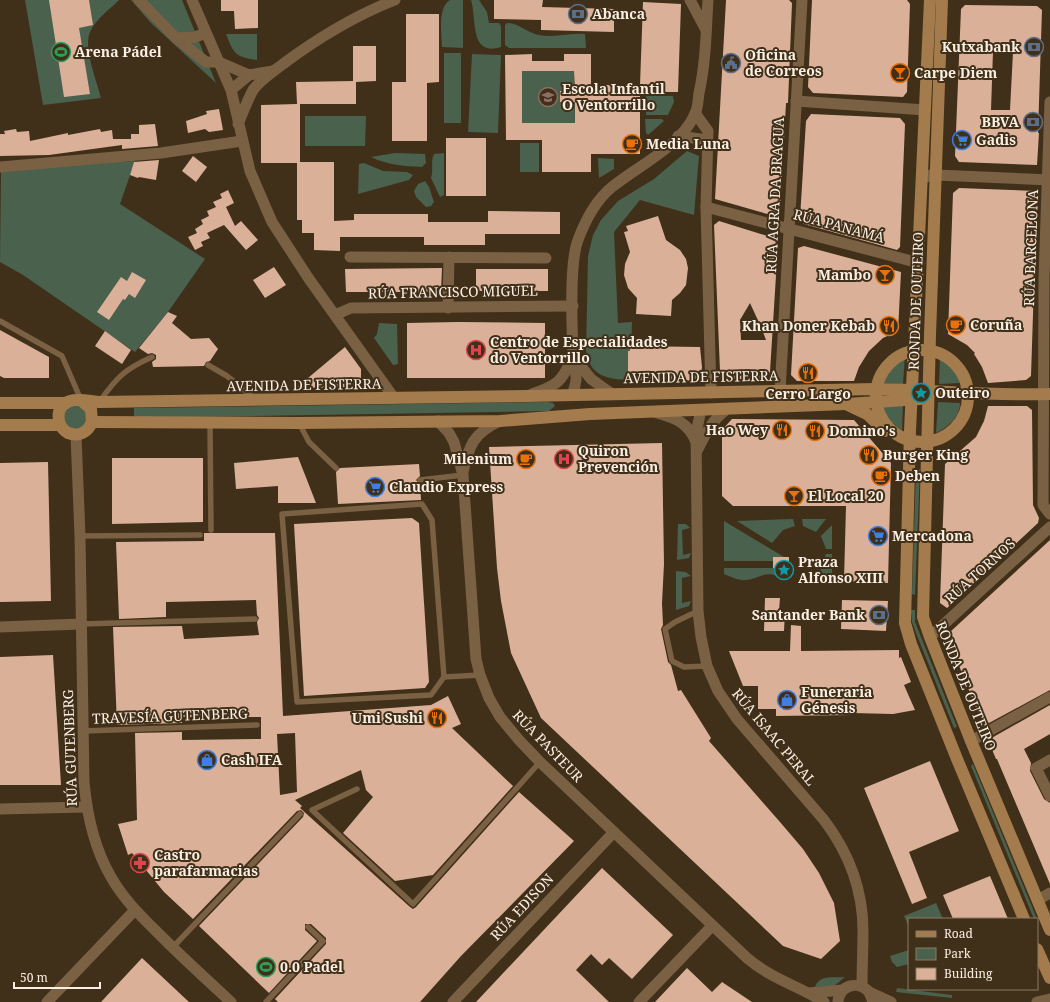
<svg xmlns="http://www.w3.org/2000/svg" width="1050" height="1002" viewBox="0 0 1050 1002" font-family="'Noto Serif',serif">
	<rect width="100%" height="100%" fill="#402f19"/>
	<g fill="#49614d">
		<path d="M25 0H119C109 10 96 19 90 32 83 48 97 81 101 98L43 105Z"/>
		<polygon points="131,0 182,0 216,83 151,23"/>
		<path d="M450 0H463V48L442 47C442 33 437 8 450 0Z"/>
		<path d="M471 0H479L487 12 489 23H499L501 26V47C469 57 477 19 471 0Z"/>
		<path d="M507 23C519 23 527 33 539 35 554 38 570 33 585 34L586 48H509L505 45V25Z"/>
		<path d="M226 34H257V60C235 57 234 54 226 34Z"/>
		<rect x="444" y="53" width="17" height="70"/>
		<polygon points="472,54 501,55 498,133 468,132"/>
		<polygon points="522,71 574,71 575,123 522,123"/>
		<polygon points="646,96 673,96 674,102 668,115 646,115"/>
		<polygon points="305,116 366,116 365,146 305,146"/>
		<polygon points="645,119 662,119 664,121 648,135 646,133"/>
		<rect x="520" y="143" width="19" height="29"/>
		<path d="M687 151 699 156 694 215 640 200 614 232 618 323 632 322 630 380C607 379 590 377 586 350L588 256 593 235 601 220 618 201 654 179Z"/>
		<path d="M395 153 425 154 426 163 422 167C404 166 387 165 371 157Z"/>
		<path d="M444 153V195L440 197 431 178C434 169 430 162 434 154Z"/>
		<polygon points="598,158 614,159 614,169 599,178"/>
		<polygon points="135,161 120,204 205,259 168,312 135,352 23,275 0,262 1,172 89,163"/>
		<polygon points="364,163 383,171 407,172 413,175 409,180 358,194 359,164"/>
		<polygon points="425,181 429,187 434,202 431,206 426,207 416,197 414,191 418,184"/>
		<polygon points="379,323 397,324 398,364 393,365 374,338 377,334"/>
		<path d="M905 355 903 384 882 383C887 371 894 363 905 355Z"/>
		<path d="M940 357C951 363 957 371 961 383L939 384Z"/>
		<polygon points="548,402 553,403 555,406 549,411 134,418 134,408"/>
		<path d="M938 402 960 403C960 417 948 427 936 433Z"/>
		<polygon points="903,404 902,431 889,420 881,405"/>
		<circle cx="75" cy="417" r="12"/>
		<polygon points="916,469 920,469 915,595 912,594"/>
		<polygon points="793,519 795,526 783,530 772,543 737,521"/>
		<polygon points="802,519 826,519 816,532 803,526"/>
		<polygon points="724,521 784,557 784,561 724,561"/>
		<polygon points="678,524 686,524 690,528 682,530 683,555 691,553 689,558 677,560"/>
		<polygon points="832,525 832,549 826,549 821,536"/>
		<polygon points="826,554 832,554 832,580 820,572"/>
		<path d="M724 568H777V576C765 571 758 579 746 580 739 581 731 577 724 574Z"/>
		<polygon points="676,571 686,572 691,576 682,578 682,603 691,601 689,606 676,610"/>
		<polygon points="911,610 915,610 915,622 957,727 954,728 916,633 912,622"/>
		<polygon points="973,764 1037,919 1034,919 971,766"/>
		<polygon points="936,903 943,919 909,919 909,927 904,916"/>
		<polygon points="909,950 909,964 897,967 892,962 890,956"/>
		<path d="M845 977 834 986 815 987C819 974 834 978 845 977Z"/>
		<polygon points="897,988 952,995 952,998 896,992"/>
	</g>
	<g fill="#dab198" fill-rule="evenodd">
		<polygon points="49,0 89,0 93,25 79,28 90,94 64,97"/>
		<polygon points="221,0 258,0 258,28 235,29 234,11 221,11"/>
		<polygon points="494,0 543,0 542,7 614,9 614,32 541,30 541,20 494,19"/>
		<polygon points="726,0 789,0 792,3 788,103 786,103 780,213 774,216 715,199"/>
		<polygon points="812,0 907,0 910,4 907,92 903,97 813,93 808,87"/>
		<path d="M643 2 681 4 678 92H640V154H591V172H542V140H506L505 55 532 54V61H564V54H591V85H640ZM522 71H574L575 91H560V102H575V123H522Z"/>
		<path d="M965 5 1037 6 1042 10 1038 133H1039L1037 165 959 162 955 156 961 9ZM993 51 1013 52 1010 110H991Z"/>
		<polygon points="406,14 439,14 439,82 427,83 427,141 392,141 392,82 406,82"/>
		<polygon points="353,46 376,46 376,81 356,82 356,104 300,104 300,162 334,162 334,221 354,220 354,214 428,214 428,222 488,222 488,211 560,212 560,234 485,234 485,245 424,245 424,237 340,237 340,251 314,250 314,233 302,233 302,220 297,220 297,163 261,163 261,105 297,104 296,82 353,81"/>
		<polygon points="219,109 223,130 209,132 205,129 188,133 186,121 207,114 206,111"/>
		<polygon points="811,114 900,118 905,124 900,247 897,250 804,224 800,218 806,121"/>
		<polygon points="155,124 158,146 122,149 122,145 49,155 0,156 0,134 5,134 4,131 16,129 17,132 29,131 30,141 68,133 68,135 100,129 101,132 112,130 113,139 131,139 131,134 139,134 139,125"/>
		<rect x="446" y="138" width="40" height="58"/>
		<polygon points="193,156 207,167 196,182 182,171"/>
		<polygon points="159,160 156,180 139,177 138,178 130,175 134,162"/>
		<polygon points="959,188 1037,191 1031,376 1026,380 988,383 982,367 974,354 975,353 967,345 948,334 953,193"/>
		<polygon points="228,190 234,203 226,207 235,226 241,221 258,240 246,250 224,225 207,233 210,238 201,242 203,246 195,250 188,237 197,233 195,229 203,224 201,220 209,216 207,211 216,207 213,202 222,198 220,194"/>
		<polygon points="658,216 666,240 680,250 686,259 688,268 686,285 680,293 672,300 671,316 636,314 637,298 628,288 624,275 625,264 630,252 624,232 628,231 626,226"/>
		<path d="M719 221 774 238 778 243 770 372 762 380H729L720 371 714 225ZM750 303 761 327 766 340H741L740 320Z"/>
		<polygon points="804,246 901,272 898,331 883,338 869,351 859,367 854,381 797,381 791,375 798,248"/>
		<polygon points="274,267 286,285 265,298 253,280"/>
		<polygon points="442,268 441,292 346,292 345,269"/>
		<rect x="476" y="269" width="72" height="22"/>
		<polygon points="132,272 146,280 135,298 129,294 125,300 123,299 109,320 97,312 121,277 127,281"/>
		<polygon points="168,312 177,316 172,323 191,339 209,338 218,349 210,361 206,362 204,366 153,367 152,362 156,359 156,355 152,353 148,354 139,348"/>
		<polygon points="458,322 545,323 545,378 407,378 407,323"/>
		<polygon points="0,330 49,357 49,378 4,378 0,376"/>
		<polygon points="105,331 131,350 122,364 95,346"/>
		<polygon points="630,346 700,347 702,367 700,381 630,380 630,376 628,376 628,351 630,351"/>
		<polygon points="345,347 361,369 361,387 296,388"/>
		<polygon points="988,406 1027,406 1032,410 1033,505 1039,518 1038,523 947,608 940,603 945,464 976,437 984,421"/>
		<polygon points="732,419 854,420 891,463 888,583 844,581 846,506 733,506 722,496 722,430"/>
		<polygon points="662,443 664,564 662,603 663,625 661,629 668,662 671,665 678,691 681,690 711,738 709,741 780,822 803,849 819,873 834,903 840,941 821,959 783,946 541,718 511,653 501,601 497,568 489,447"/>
		<polygon points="298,457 316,503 278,503 278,486 236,489 234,463"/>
		<polygon points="112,458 203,458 203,522 112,524"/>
		<polygon points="48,462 51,601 0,602 0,463"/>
		<polygon points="419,464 420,476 416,480 420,484 421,500 338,504 336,472 340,468"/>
		<polygon points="412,518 419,523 429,682 425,688 304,696 294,524"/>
		<path d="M204 533H275L283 716 431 705 448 696 461 724 452 728 513 786 433 875 395 881 343 833 373 797 366 790 361 770 295 800 302 806 300 808 410 907 413 909 416 907 519 792 574 841 461 956 420 1002H278L275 999 326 944V938L311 924H305V930L317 941 269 993 199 926 303 817 304 813 301 810 297 811 193 919 164 892 132 853 128 855 118 824 137 820 135 733 182 732V740L261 739V717H182V723L117 725 113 627 182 626 184 639 259 635 257 622 259 618 257 615 256 600 166 602V617L119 619 116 542 204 541ZM295 733 297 792 280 795 277 734Z"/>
		<polygon points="1050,540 1050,690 989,723 981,720 949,641 950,632"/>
		<polygon points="773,557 789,557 789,574 777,574 777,568 773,568"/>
		<polygon points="765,598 780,598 779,611 785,611 784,631 764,631"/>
		<polygon points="842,600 888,601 886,631 841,629"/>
		<polygon points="791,625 801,626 801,651 899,650 899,658 901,657 911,682 904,685 915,710 893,714 852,713 852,715 776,716 776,709 758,709 758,686 743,686 729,651 790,651"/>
		<polygon points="53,655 61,785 0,785 0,657"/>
		<polygon points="1050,705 1050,734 1024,749 1031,763 1030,771 1044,799 1050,803 1050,884 997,759 996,759 988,740"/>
		<polygon points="930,761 959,831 909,852 927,898 912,904 864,788"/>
		<polygon points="602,868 673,935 632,979 609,958 602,965 591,954 576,970 609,1002 476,1002"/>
		<polygon points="990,876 1008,919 953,919 943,895"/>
		<polygon points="142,958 189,1002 101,1002"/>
		<polygon points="687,968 712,992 722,982 752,1002 655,1002"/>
	</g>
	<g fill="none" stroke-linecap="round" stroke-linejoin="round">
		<g stroke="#7b6144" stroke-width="5.5">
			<polyline points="0,321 62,356 81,400"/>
			<polyline points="208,365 227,376 254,398"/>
			<path d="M100 401C117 377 125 369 152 357"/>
			<polyline points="210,423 211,530"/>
			<polyline points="299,423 309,442 336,468"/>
			<polyline points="420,480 463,475"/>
			<polygon points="422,504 432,520 444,677 431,695 297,702 282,514"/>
			<polyline points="80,536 200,535"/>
			<polyline points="698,611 675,622 665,629 672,661 684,667 707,666"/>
			<polyline points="81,624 255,619"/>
			<polyline points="444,677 480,675"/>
			<polyline points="83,731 257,725"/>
			<polyline points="357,789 312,810 413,904 540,762"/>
			<polyline points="173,947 300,814"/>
			<polyline points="266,1002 323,941 308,927"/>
		</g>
		<g stroke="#7b6144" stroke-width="11">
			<polyline points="139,0 176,38 206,62 219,62 249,75 273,71"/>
			<polyline points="192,0 231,90 250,171 272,222 309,279 394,398"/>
			<polyline points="690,0 706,30"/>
			<polyline points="176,38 195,37 206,33"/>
			<polyline points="231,90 249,75"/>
			<polyline points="796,101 925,110"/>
			<polyline points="1050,102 1044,278 1043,505 1050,514"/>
			<polyline points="695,113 708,131 706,207 711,393"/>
			<path d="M238 124C243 113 247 101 253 90 260 80 274 71 283 64 318 38 354 16 395 0"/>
			<polyline points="678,136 708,140"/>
			<polyline points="0,167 161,153 242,141"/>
			<polyline points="922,179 930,175 936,175 1050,180"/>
			<polyline points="706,207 919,263"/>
			<polyline points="350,257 546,258"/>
			<polyline points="448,308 449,257"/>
			<polyline points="335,315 351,308 573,306"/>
			<polyline points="576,360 591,379 612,394"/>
			<polyline points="780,391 802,0"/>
			<path d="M532 394C558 385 562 382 573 356"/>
			<path d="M572 395C580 374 574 374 573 354 572 327 569 263 578 240 585 221 596 200 612 187 638 166 681 146 695 114 698 108 698 100 699 93 706 62 706 31 708 0"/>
			<path d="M701 410 696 433 698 611 701 637 707 666 718 691 737 719 824 820C849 853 863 889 863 931 863 949 862 968 862 986"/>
			<path d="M657 413C675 418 689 423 696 442"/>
			<path d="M438 421 449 433 454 442 463 475 476 659 480 675 489 698 500 717 519 740 540 762 747 958C773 980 797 985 824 1002"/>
			<path d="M76 435 80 536 84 782C87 815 94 848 111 877 124 900 142 917 160 935 183 958 207 980 231 1002"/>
			<path d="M698 449C706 433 712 420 727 409"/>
			<path d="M463 472C469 446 473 433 500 421"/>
			<polyline points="0,627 81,624"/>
			<polyline points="930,637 1050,527"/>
			<polyline points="971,741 1050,697"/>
			<polyline points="1050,760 1036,768 1050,796"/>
			<polyline points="0,809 86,807"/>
			<polyline points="1038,900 1050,893"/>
			<polyline points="869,992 891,1002"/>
			<polyline points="809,993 843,990"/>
			<polyline points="47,1002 135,910"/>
			<polyline points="453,1002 614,832"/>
			<polyline points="639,1002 712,926"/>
			<path d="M838 1002C839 985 858 980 869 992L873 1002"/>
			<polyline points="1037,1002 1050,999"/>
		</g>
		<g stroke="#a37b4c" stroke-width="12">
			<polyline points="930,0 910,431 905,623 911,644 957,759 1024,919"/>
			<polyline points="942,0 930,335 923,617 930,637 971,741 1050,930"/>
			<circle cx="922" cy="396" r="46"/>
			<path d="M82 401 91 409 92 422C88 432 79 437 68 433 56 426 54 406 70 401 78 398 90 401 99 402L526 396 876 389C934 390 992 396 1050 394"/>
			<polyline points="0,403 66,403"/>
			<polyline points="848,405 867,414 885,431"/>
			<polyline points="92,422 299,423 500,421 590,414 847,404 920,399"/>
			<polyline points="0,425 60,425"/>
			<polyline points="1037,949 1050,978"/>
		</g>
	</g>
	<defs>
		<symbol id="bank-ring" viewBox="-11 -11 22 22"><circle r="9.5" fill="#402f19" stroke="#5c6f8a" stroke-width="1.5"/><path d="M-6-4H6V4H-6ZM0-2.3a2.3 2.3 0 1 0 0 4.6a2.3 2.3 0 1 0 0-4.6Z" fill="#5c6f8a"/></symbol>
		<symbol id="stadium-ring" viewBox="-11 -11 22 22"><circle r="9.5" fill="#402f19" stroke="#2e9e5b" stroke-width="1.5"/><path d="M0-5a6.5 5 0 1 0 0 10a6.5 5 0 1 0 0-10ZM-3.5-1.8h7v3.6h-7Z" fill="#2e9e5b"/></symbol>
		<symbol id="civic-ring" viewBox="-11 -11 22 22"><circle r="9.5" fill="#402f19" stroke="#5c6f8a" stroke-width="1.5"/><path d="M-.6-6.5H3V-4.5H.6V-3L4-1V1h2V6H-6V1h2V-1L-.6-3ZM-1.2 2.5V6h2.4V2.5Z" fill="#5c6f8a"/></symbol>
		<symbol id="bar-ring" viewBox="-11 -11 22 22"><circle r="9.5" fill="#402f19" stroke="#e8710a" stroke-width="1.5"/><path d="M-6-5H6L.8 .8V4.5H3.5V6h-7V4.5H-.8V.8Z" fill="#e8710a"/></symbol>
		<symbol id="school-ring" viewBox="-11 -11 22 22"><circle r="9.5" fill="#402f19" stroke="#8d6e63" stroke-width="1.5"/><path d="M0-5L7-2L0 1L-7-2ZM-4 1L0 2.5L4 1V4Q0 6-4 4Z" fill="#8d6e63"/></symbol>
		<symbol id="supermarket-ring" viewBox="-11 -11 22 22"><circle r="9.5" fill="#402f19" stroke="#3f7fe0" stroke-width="1.5"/><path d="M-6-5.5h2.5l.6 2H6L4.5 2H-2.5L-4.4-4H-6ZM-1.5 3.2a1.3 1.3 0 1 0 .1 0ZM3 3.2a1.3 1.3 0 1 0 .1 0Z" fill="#3f7fe0"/></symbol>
		<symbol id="cafe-ring" viewBox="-11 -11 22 22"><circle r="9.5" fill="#402f19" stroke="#e8710a" stroke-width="1.5"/><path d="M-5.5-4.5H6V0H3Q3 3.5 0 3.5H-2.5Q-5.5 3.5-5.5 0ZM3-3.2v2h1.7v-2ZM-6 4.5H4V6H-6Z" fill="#e8710a"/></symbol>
		<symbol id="restaurant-ring" viewBox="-11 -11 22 22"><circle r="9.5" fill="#402f19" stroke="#e8710a" stroke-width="1.5"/><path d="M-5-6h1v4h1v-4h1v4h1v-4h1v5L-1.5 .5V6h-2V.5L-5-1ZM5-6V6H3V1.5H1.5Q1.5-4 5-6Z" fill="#e8710a"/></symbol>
		<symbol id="hospital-ring" viewBox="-11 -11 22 22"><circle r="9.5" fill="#402f19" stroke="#e0444e" stroke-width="1.5"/><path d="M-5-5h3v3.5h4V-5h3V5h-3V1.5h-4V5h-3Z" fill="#e0444e"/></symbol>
		<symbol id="sight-ring" viewBox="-11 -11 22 22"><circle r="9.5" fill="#402f19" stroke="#0f9aa8" stroke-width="1.5"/><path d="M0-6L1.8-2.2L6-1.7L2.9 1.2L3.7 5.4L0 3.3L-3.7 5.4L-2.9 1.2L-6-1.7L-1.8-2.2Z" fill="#0f9aa8"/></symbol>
		<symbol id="shop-ring" viewBox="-11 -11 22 22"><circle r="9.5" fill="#402f19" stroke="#3f7fe0" stroke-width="1.5"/><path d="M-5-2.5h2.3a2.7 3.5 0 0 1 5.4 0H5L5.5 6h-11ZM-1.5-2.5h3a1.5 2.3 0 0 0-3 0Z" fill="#3f7fe0"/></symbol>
		<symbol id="pharmacy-ring" viewBox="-11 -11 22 22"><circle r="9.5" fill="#402f19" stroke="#e0444e" stroke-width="1.5"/><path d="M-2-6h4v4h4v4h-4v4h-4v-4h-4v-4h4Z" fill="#e0444e"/></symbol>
	</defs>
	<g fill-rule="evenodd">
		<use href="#bank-ring" x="567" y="3" width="22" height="22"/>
		<use href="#bank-ring" x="1023" y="36" width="22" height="22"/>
		<use href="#stadium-ring" x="50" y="41" width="22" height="22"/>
		<use href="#civic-ring" x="720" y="52" width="22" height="22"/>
		<use href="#bar-ring" x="889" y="62" width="22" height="22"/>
		<use href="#school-ring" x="537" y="86" width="22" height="22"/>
		<use href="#bank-ring" x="1022" y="111" width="22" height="22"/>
		<use href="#supermarket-ring" x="951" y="129" width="22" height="22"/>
		<use href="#cafe-ring" x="621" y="133" width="22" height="22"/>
		<use href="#bar-ring" x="874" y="264" width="22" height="22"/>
		<use href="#cafe-ring" x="945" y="314" width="22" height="22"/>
		<use href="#restaurant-ring" x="878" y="315" width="22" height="22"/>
		<use href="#hospital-ring" x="465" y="339" width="22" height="22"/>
		<use href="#restaurant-ring" x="797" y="362" width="22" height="22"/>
		<use href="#sight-ring" x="910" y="382" width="22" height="22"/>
		<use href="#restaurant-ring" x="771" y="419" width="22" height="22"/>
		<use href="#restaurant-ring" x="804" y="420" width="22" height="22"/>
		<use href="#restaurant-ring" x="858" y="444" width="22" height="22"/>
		<use href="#cafe-ring" x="515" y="448" width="22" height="22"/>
		<use href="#hospital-ring" x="553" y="448" width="22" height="22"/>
		<use href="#cafe-ring" x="870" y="465" width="22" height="22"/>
		<use href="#supermarket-ring" x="364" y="476" width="22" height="22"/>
		<use href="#bar-ring" x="783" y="485" width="22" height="22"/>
		<use href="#supermarket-ring" x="867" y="525" width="22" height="22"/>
		<use href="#sight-ring" x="773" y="559" width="22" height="22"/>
		<use href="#bank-ring" x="868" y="604" width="22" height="22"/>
		<use href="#shop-ring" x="776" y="689" width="22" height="22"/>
		<use href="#restaurant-ring" x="426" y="707" width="22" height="22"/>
		<use href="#shop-ring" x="196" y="749" width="22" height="22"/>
		<use href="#pharmacy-ring" x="129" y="852" width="22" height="22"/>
		<use href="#stadium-ring" x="255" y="956" width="22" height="22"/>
	</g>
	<g text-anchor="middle" stroke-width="4" stroke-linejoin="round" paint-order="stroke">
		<g font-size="14" font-weight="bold" fill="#faefe2" stroke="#402f19" text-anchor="start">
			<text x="592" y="19">Abanca</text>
			<text x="1020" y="52" text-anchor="end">Kutxabank</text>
			<text x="75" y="57">Arena Pádel</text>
			<text x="745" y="60">Oficina<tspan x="745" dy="16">de Correos</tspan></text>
			<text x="914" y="78">Carpe Diem</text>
			<text x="562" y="94">Escola Infantil<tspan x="562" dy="16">O Ventorrillo</tspan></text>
			<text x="1019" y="127" text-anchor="end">BBVA</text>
			<text x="976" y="145">Gadis</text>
			<text x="646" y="149">Media Luna</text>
			<text x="871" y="280" text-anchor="end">Mambo</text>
			<text x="970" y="330">Coruña</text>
			<text x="875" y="331" text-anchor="end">Khan Doner Kebab</text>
			<text x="490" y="347">Centro de Especialidades<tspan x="490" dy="16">do Ventorrillo</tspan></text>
			<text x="935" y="398">Outeiro</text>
			<text x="808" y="399" text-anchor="middle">Cerro Largo</text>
			<text x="768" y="435" text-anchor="end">Hao Wey</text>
			<text x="829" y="436">Domino's</text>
			<text x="578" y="456">Quiron<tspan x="578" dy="16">Prevención</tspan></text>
			<text x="883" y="460">Burger King</text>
			<text x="512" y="464" text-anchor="end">Milenium</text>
			<text x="895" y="481">Deben</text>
			<text x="389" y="492">Claudio Express</text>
			<text x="808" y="501">El Local 20</text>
			<text x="892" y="541">Mercadona</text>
			<text x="798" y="567">Praza<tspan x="798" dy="16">Alfonso XIII</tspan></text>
			<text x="865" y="620" text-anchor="end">Santander Bank</text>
			<text x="801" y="697">Funeraria<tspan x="801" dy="16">Génesis</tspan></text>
			<text x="423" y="723" text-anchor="end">Umi Sushi</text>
			<text x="221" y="765">Cash IFA</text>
			<text x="154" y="860">Castro<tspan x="154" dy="16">parafarmacias</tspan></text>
			<text x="280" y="972">0.0 Padel</text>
		</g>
		<g font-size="14" fill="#faefe2" stroke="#402f19">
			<text transform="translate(775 195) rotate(-87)" y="5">RÚA AGRA DA BRAGUA</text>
			<text transform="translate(839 226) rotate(15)" y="5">RÚA PANAMÁ</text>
			<text transform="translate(1031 248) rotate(-88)" y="5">RÚA BARCELONA</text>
			<text transform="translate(453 292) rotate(-1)" y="5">RÚA FRANCISCO MIGUEL</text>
			<text transform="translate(916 301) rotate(-88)" y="5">RONDA DE OUTEIRO</text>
			<text transform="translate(701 377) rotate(-1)" y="5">AVENIDA DE FISTERRA</text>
			<text transform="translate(304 385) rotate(-1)" y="5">AVENIDA DE FISTERRA</text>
			<text transform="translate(980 571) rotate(-42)" y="5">RÚA TORNOS</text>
			<text transform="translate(966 686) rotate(68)" y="5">RONDA DE OUTEIRO</text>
			<text transform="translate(170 716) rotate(-2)" y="5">TRAVESÍA GUTENBERG</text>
			<text transform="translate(774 737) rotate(50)" y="5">RÚA ISAAC PERAL</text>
			<text transform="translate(548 746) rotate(46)" y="5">RÚA PASTEUR</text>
			<text transform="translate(70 748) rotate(-92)" y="5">RÚA GUTENBERG</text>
			<text transform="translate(522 907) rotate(-47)" y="5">RÚA EDISON</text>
		</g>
	</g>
	<rect x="908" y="918" width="130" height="72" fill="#402f19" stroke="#8a7c69"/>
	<rect x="916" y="931" width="20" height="6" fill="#a37b4c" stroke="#8a7c69"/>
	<text x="944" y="938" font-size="12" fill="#faefe2">Road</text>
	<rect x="916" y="948" width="20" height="12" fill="#49614d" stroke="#8a7c69"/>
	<text x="944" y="958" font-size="12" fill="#faefe2">Park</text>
	<rect x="916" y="968" width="20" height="12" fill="#dab198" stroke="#8a7c69"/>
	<text x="944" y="978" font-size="12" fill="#faefe2">Building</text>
	<path d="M14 982v6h86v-6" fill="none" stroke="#faefe2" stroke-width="2"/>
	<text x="20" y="982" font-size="12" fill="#faefe2" stroke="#402f19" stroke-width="3" paint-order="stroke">50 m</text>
</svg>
